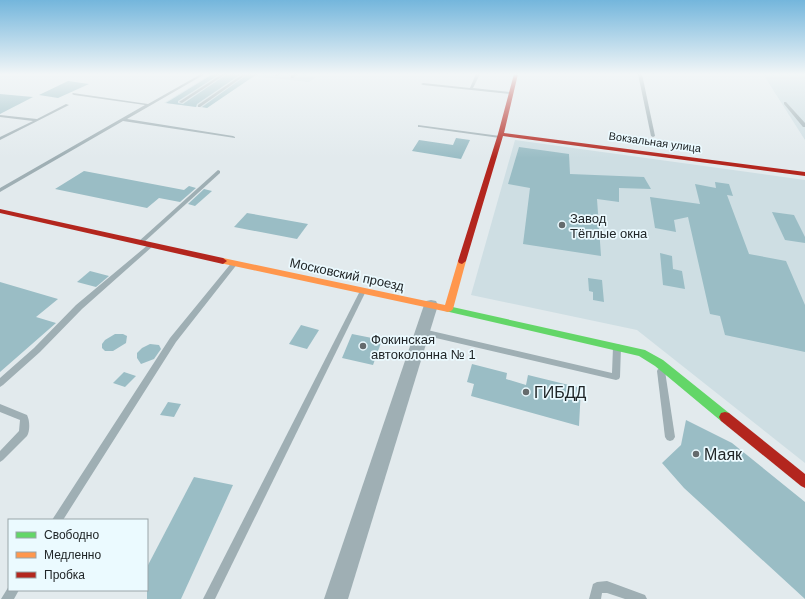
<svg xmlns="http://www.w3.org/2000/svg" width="805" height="599" viewBox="0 0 805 599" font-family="Arial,sans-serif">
	<rect width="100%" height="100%" fill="#e2eaed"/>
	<g fill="#cedee3">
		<polygon points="211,74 306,74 305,75 316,77 309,82 253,76 207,108 164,103"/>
		<polygon points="763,74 805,74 805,140"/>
		<polygon points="515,140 805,180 805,463 637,330 471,295"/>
	</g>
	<g fill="#9abdc5">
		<polygon points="213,74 220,74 178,101 178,103 183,104 227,74 241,74 197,104 196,107 166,103"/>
		<polygon points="248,74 257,74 207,108 202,107"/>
		<polygon points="68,81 89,84 58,98 39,95"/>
		<polygon points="0,94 33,97 0,114"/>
		<polygon points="456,138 470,140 461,159 412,151 419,140 453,145"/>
		<polygon points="519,147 569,154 570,174 644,177 651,189 619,188 619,202 597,199 601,256 523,244 530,188 508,184"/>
		<polygon points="84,171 184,190 189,186 196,188 180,202 159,198 147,208 55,189"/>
		<polygon points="715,182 729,184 733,196 727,195 749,254 786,261 805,305 805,352 725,335 720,316 710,314 688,217 674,220 676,232 655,228 650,197 700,204 695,184 716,188"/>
		<polygon points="204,189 212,191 195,206 188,204"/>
		<polygon points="772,212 794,215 805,237 805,243 785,240"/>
		<polygon points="247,213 308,224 297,239 234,227"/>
		<polygon points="660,253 672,256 673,269 682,271 685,289 663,285"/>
		<polygon points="90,271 109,276 96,287 77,282"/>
		<polygon points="588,278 602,280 604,302 593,300 593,292 589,291"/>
		<polygon points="0,282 58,299 36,317 56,323 0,372"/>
		<polygon points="301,325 319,330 307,349 289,344"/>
		<polygon points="115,334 123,334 127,336 126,343 113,351 105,351 102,348 102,344 105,340"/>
		<polygon points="352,334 382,340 373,365 342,358"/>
		<polygon points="150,344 159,345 161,349 154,359 141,364 137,358 137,353 142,348"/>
		<polygon points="472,364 507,373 506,379 526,385 528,375 581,388 579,426 471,396 474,384 467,382"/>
		<polygon points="124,372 136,376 125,387 113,383"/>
		<polygon points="168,402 181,404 174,417 160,415"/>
		<polygon points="686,420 732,443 805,502 805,599 684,488 662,463 681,445"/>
		<polygon points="194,477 233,485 181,599 147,599 147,567"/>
	</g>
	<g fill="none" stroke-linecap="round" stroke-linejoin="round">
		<g fill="#9fafb4" fill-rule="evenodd">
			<polygon points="201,74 205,74 127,119 233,136 235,137 235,138 123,121 0,192 0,188 145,105 74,95 72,94 73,93 148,104"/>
			<polygon points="222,74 226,74 182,103 179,102"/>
			<polygon points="243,74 247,74 200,107 198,107 198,105"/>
			<polygon points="275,74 279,74 279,75 276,76"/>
			<polygon points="294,74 298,74 293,78 291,78 291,76"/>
			<polygon points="476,74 480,74 473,88 510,92 512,93 510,94 423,85 421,84 423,83 470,88"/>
			<polygon points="638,74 642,74 655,136 653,137 651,136"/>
			<polygon points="784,102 786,102 805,123 805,127 803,127 784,104"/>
			<polygon points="66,104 69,105 0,140 0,137 33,121 0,117 0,115 37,119"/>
			<polygon points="418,125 500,136 502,137 500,138 420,127 418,127"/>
			<polygon points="218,170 220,171 220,173 142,244 138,244 137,243 138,242"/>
			<polygon points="151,243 153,244 154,245 153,246 82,309 40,352 3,385 0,387 0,378 34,348 76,305 149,244"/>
			<polygon points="233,261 237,261 238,263 176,342 63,520 52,520 170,338"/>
			<polygon points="361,289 363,289 366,291 215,599 203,599"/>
			<polygon points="423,329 612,373 613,347 614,345 617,344 620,345 621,347 620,377 619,379 616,380 423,335 420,334 419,332 420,330"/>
			<polygon points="661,368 664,369 665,371 675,437 673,440 670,441 667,440 665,437 657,371 658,369"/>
			<path d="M0 404 27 415C30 421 30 431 27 436L3 460 0 462V451L19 431 20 420 0 412Z"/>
			<polygon points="607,581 645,595 647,599 625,599 607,593 602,593 601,599 589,599 593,584 597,582"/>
			<polygon points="9,586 9,590 19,590 14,599 1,599"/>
		</g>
		<polygon fill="#9fafb4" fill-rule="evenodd" points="431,300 436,301 438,305 348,599 324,599 424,305 426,301"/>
		<polygon fill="#63d668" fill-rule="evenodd" points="448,306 645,350 663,360 729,413 731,417 729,421 725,422 721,421 655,366 639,356 445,311 443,309 445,307"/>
		<polygon fill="#ff974d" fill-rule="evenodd" points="223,258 445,305 458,261 462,258 466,261 453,309 451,311 448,312 220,263 219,261"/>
		<g fill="#b3261e" fill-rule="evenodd">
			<polygon points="514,74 518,74 504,133 805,172 805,176 503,136 466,261 462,264 459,263 458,261 498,134"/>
			<polygon points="0,209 223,258 227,261 223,264 0,213"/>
			<polygon points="725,412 729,413 805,474 805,488 801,486 721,421 719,417 721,413"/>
		</g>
	</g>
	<linearGradient id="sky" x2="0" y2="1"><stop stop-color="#74b6dc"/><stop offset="0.47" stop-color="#f2f6f7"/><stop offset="1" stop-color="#f2f6f7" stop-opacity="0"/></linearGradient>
	<rect width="805" height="158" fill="url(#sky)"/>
	<g fill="#656b6d" stroke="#ebfaff" stroke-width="1.5">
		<circle cx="562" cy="225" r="4"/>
		<circle cx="363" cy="346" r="4"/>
		<circle cx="526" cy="392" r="4"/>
		<circle cx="696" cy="454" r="4"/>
	</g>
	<g text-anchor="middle" stroke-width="3.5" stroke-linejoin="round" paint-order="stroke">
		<g font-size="11" fill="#212628" stroke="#ebfaff">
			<text transform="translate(655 142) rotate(8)" y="4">Вокзальная улица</text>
		</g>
		<g font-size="13" fill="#212628" stroke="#ebfaff" text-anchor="start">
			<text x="570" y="223">Завод<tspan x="570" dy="15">Тёплые окна</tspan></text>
			<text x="371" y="344">Фокинская<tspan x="371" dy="15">автоколонна № 1</tspan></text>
		</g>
		<g font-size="13" fill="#212628" stroke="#ebfaff">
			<text transform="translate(347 274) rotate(12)" y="5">Московский проезд</text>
		</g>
		<g font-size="16" fill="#212628" stroke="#ebfaff" text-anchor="start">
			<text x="534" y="398">ГИБДД</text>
			<text x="704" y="460">Маяк</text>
		</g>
	</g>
	<rect x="8" y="519" width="140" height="72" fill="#ebfaff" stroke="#9aa5a9"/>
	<rect x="16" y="532" width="20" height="6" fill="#63d668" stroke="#9aa5a9"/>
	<text x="44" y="539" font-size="12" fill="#212628">Свободно</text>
	<rect x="16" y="552" width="20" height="6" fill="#ff974d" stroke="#9aa5a9"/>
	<text x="44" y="559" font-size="12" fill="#212628">Медленно</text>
	<rect x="16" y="572" width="20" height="6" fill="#b3261e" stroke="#9aa5a9"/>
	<text x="44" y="579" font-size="12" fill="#212628">Пробка</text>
</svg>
